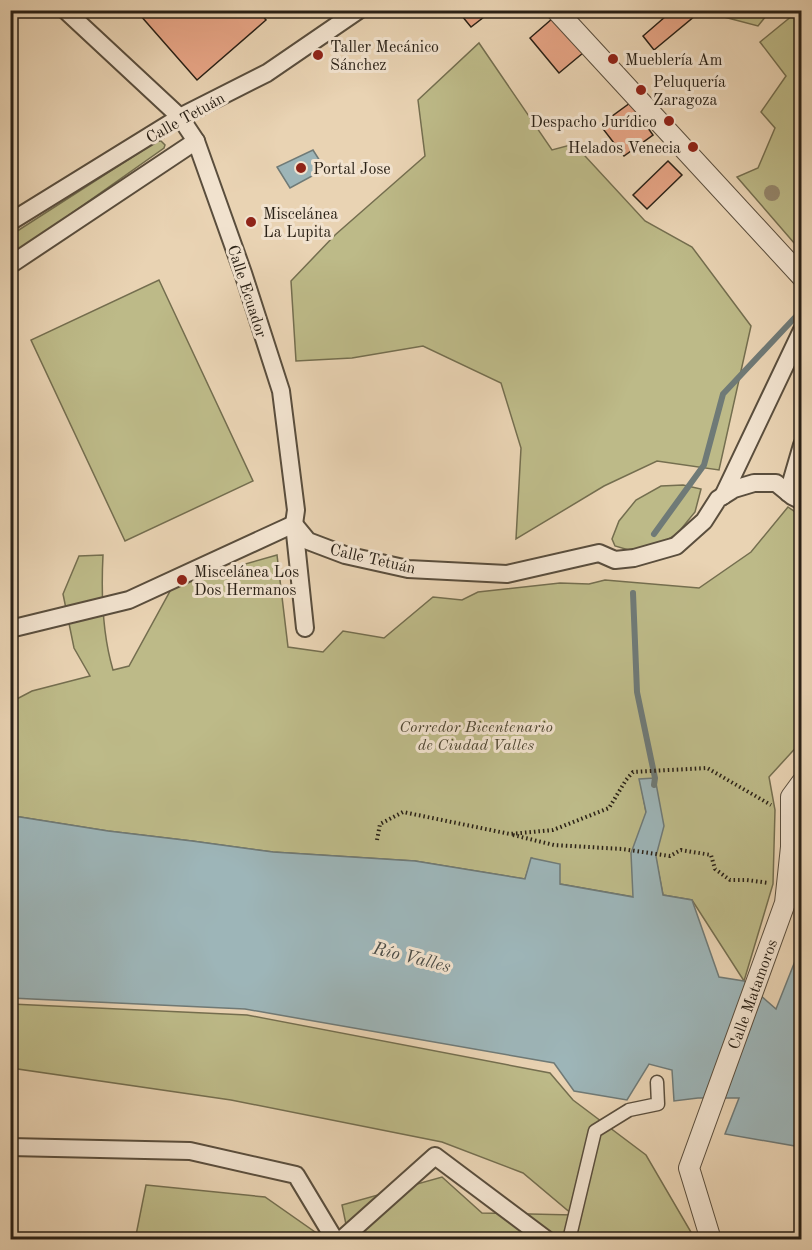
<svg xmlns="http://www.w3.org/2000/svg" width="812" height="1250" viewBox="0 0 812 1250" font-family="'Old Standard TT',serif">
	<rect width="100%" height="100%" fill="#e9d3b3"/>
	<filter id="stains"><feTurbulence type="fractalNoise" baseFrequency=".00333" numOctaves="4"/><feColorMatrix values="0 0 0 0 .2 0 0 0 0 .09 0 0 0 0 .02 0 0 0 .5 -.17"/></filter>
	<radialGradient id="worn" r=".72"><stop offset=".6" stop-color="#630" stop-opacity="0"/><stop offset="1" stop-color="#630" stop-opacity=".3"/></radialGradient>
	<g fill="#bdba88" stroke="#746e4f" stroke-width="1.5">
		<polygon points="704,11 770,11 758,26 705,12"/>
		<polygon points="798,11 801,11 801,251 737,177 758,168 775,128 761,112 786,76 760,42"/>
		<polygon points="479,43 552,150 574,144 645,221 692,247 751,326 719,470 657,461 604,486 516,539 521,448 501,383 423,346 352,358 296,361 291,281 335,235 425,156 418,100"/>
		<polygon points="157,141 161,141 165,145 164,148 11,256 11,235"/>
		<polygon points="159,280 253,481 125,541 31,340"/>
		<polygon points="683,485 701,489 695,512 677,534 659,545 632,551 615,546 612,539 619,521 636,500 661,486"/>
		<path d="M788 507 801 516 802 685 795 695 801 704V742L769 777 775 810 773 884 744 981 692 900 663 895 640 779 646 812 634 897 560 884 532 858 525 879 415 861 273 852 192 841 108 831 20 817H11V702L32 691 90 676 74 648 63 594 79 556 103 555C101 594 102 633 113 670L129 666 174 584 277 555 288 647 323 652 343 631 384 638 433 597 462 600 478 592 560 583 589 584 605 580 699 588 751 552Z"/>
		<polygon points="11,1004 247,1015 550,1073 573,1100 646,1155 695,1239 349,1239 342,1205 442,1177 482,1213 573,1215 523,1173 442,1142 231,1100 11,1068"/>
		<polygon points="146,1185 265,1197 325,1239 135,1240"/>
	</g>
	<g fill="#9db5b8" stroke="#6f7a77" stroke-width="1.5">
		<polygon points="313,150 325,169 290,188 277,167"/>
		<polygon points="655,778 664,826 656,856 663,895 692,900 719,977 744,981 776,1009 801,946 801,1147 725,1134 739,1098 698,1098 674,1101 672,1070 649,1064 627,1100 574,1091 554,1063 245,1009 11,998 11,817 20,817 108,831 192,841 273,852 415,861 525,879 531,858 560,864 560,884 633,897 631,853 646,812 639,779"/>
	</g>
	<g fill="none" stroke-linecap="round" stroke-linejoin="round">
		<g stroke="#6f7a77" stroke-width="6">
			<polyline points="654,534 704,465 723,394 802,310"/>
			<polyline points="633,593 637,692 655,778 654,785"/>
		</g>
	</g>
	<g fill="#e6a485" stroke="#2a2116" stroke-width="1.5">
		<polygon points="145,10 258,10 266,20 197,80 140,15"/>
		<polygon points="457,10 493,10 471,27"/>
		<polygon points="673,10 693,10 696,15 654,50 643,36"/>
		<polygon points="553,18 583,53 559,73 530,38"/>
		<polygon points="630,103 653,135 624,156 600,125"/>
		<polygon points="668,161 682,175 647,209 633,195"/>
	</g>
	<g fill="none" stroke-linecap="round" stroke-linejoin="round">
		<defs>
			<polyline id="pedestrian" points="569,1240 595,1131 629,1110 658,1104 657,1082"/>
			<g id="minor">
				<polyline points="65,10 180,117 196,141 243,273 281,391 296,510 294,524 305,628"/>
				<polyline points="10,222 180,117 267,73 359,10"/>
				<polyline points="10,265 196,141"/>
				<polyline points="788,493 802,445"/>
				<polyline points="723,496 802,330"/>
				<polyline points="10,629 129,600 294,524 308,541 345,555 408,569 507,574 599,553 615,560 634,558 676,546 704,521 718,499 734,489 754,483 776,483 792,496 802,501"/>
				<polyline points="10,1147 190,1151 296,1175 335,1240"/>
				<polyline points="341,1240 435,1156 547,1240"/>
			</g>
			<g id="tertiary">
				<polyline points="556,10 802,277"/>
				<polyline points="711,1240 689,1168 785,903 791,847 791,797 802,782"/>
			</g>
		</defs>
		<use href="#pedestrian" stroke="#5a4e3d" stroke-width="15"/>
		<use href="#minor" stroke="#5a4e3d" stroke-width="20"/>
		<use href="#tertiary" stroke="#5a4e3d" stroke-width="22"/>
		<g stroke="#2a2116" stroke-width="4" stroke-dasharray="1.5 3" stroke-linecap="butt">
			<polyline points="513,835 554,845 622,849 670,856 681,850 711,855 715,869 730,880 747,880 769,883"/>
			<polyline points="377,840 380,824 403,812 510,834 553,830 609,808 626,780 633,772 707,768 771,805"/>
		</g>
		<use href="#pedestrian" stroke="#f1e2ce" stroke-width="12"/>
		<use href="#minor" stroke="#f1e2ce" stroke-width="16"/>
		<use href="#tertiary" stroke="#f1e2ce" stroke-width="20"/>
	</g>
	<circle fill="#94866c" cx="772" cy="193" r="8"/>
	<g fill="#8f2418" stroke="#f1e2ce" stroke-width="2">
		<circle cx="318" cy="55" r="6"/>
		<circle cx="613" cy="59" r="6"/>
		<circle cx="641" cy="90" r="6"/>
		<circle cx="669" cy="121" r="6"/>
		<circle cx="693" cy="147" r="6"/>
		<circle cx="301" cy="168" r="6"/>
		<circle cx="251" cy="222" r="6"/>
		<circle cx="182" cy="580" r="6"/>
	</g>
	<g text-anchor="middle" stroke-width="6" stroke-linejoin="round" paint-order="stroke">
		<g font-size="16" fill="#2a2116" stroke="#f1e2ce" text-anchor="start">
			<text x="330" y="52">Taller Mecánico<tspan x="330" dy="18">Sánchez</tspan></text>
			<text x="625" y="65">Mueblería Am</text>
			<text x="653" y="87">Peluquería<tspan x="653" dy="18">Zaragoza</tspan></text>
			<text x="657" y="127" text-anchor="end">Despacho Jurídico</text>
			<text x="681" y="153" text-anchor="end">Helados Venecia</text>
			<text x="313" y="174">Portal Jose</text>
			<text x="263" y="219">Miscelánea<tspan x="263" dy="18">La Lupita</tspan></text>
			<text x="194" y="577">Miscelánea Los<tspan x="194" dy="18">Dos Hermanos</tspan></text>
		</g>
		<g font-size="16" fill="#2a2116" stroke="#f1e2ce">
			<text transform="translate(185 117) rotate(-29)" y="6">Calle Tetuán</text>
			<text transform="translate(248 291) rotate(72)" y="6">Calle Ecuador</text>
			<text transform="translate(373 558) rotate(13)" y="6">Calle Tetuán</text>
			<text transform="translate(752 994) rotate(-70)" y="6">Calle Matamoros</text>
		</g>
		<g font-size="16" font-style="italic" fill="#4f4732" stroke="#f1e2ce">
			<text x="476" y="732">Corredor Bicentenario<tspan x="476" dy="18">de Ciudad Valles</tspan></text>
		</g>
		<g font-size="18" font-style="italic" fill="#4c4d47" stroke="#f1e2ce">
			<text transform="translate(412 957) rotate(14)" y="6">Río Valles</text>
		</g>
	</g>
	<rect width="812" height="1250" fill="none" stroke="#e9d3b3" stroke-width="36"/>
	<rect x="12" y="12" width="788" height="1226" fill="none" stroke="#2a2116" stroke-width="3"/>
	<rect x="18" y="18" width="776" height="1214" fill="none" stroke="#2a2116" stroke-width="1.5"/>
	<rect width="100%" height="100%" filter="url(#stains)"/>
	<rect width="100%" height="100%" fill="url(#worn)"/>
</svg>
